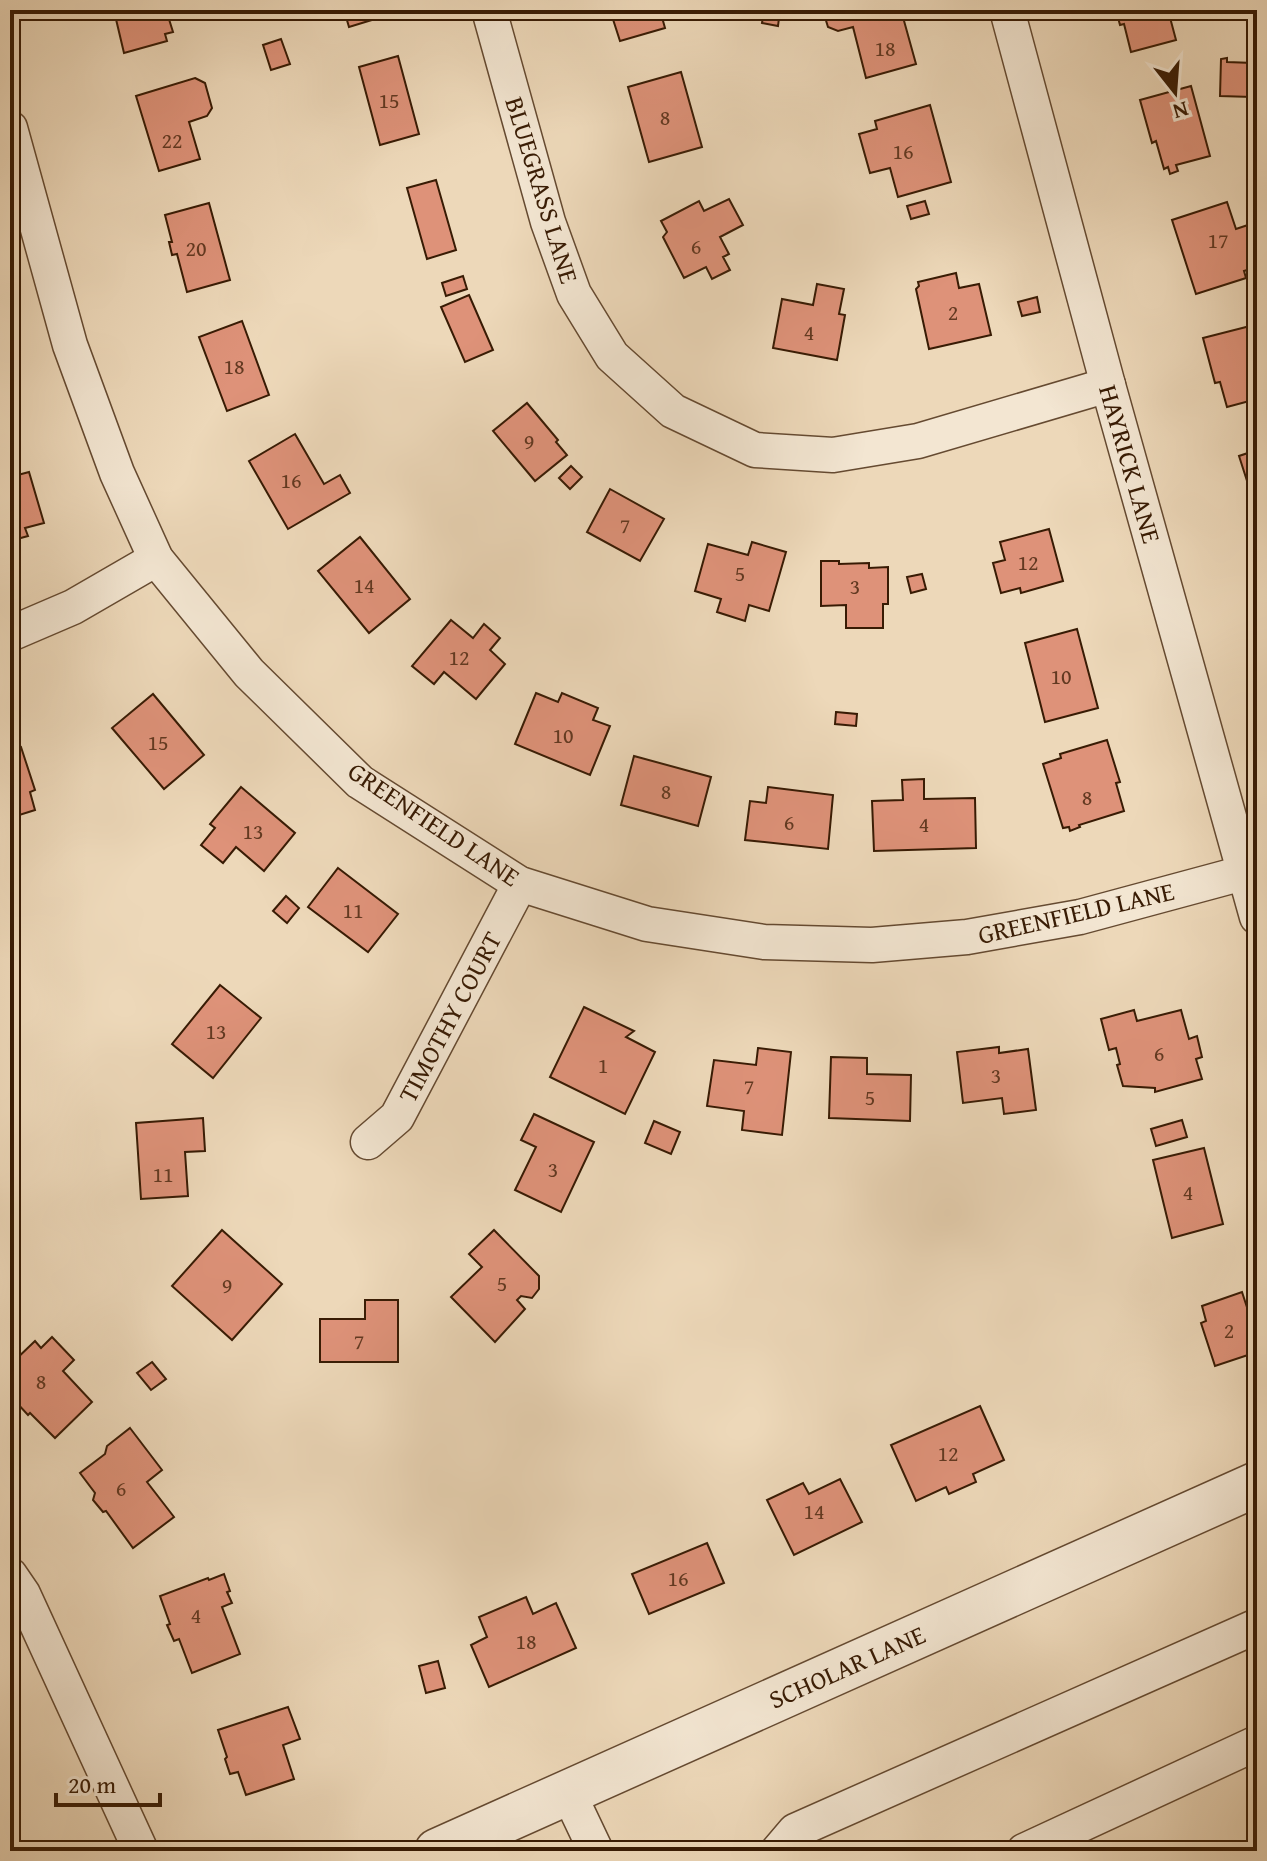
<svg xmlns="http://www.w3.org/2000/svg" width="1267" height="1861" viewBox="0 0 1267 1861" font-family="'Gentium Book Plus',serif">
	<rect width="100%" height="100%" fill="#edd8b9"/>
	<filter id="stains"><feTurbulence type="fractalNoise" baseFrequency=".0025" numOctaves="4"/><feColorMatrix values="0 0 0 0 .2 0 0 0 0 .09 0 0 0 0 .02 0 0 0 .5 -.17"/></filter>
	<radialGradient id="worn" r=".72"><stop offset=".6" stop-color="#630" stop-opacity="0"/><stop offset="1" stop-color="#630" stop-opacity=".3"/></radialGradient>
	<g fill="#de9279" stroke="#381b04" stroke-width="2">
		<polygon points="108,10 159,10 161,18 168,16 173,32 165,34 167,41 124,53 115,15 109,16"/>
		<polygon points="344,10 386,10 388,15 349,27"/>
		<polygon points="610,10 660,10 665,28 620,41"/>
		<polygon points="764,10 780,10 778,26 762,23"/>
		<polygon points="828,10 901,10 916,64 866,78 853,27 838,31 828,27 824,14"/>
		<polygon points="1116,10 1168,10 1176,40 1131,52 1124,24 1120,25"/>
		<polygon points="281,39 290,64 271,70 263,45"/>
		<polygon points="398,56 419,134 380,145 359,67"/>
		<polygon points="1227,58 1227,62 1253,63 1252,97 1220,96 1221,59"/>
		<polygon points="681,72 702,147 649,162 628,87"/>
		<polygon points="195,78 205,83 212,108 207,116 189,122 200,159 159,171 136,96"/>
		<polygon points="1191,86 1210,156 1176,165 1178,171 1170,174 1168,167 1164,169 1156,141 1152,143 1140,100"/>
		<polygon points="930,105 951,182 898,197 890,168 870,173 859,134 877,129 875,121"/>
		<polygon points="436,180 456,250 427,259 407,188"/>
		<polygon points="729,199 743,225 720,237 729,254 723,257 730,270 712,279 706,267 684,278 663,237 667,232 661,221 699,201 704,211"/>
		<polygon points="925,201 929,214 911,219 907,206"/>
		<polygon points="1227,202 1236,229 1257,222 1257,267 1244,271 1246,278 1196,294 1172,220"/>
		<polygon points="209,203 230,280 187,292 177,254 172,255 169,242 172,242 165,215"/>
		<polygon points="956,273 959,288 979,284 991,335 929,349 916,289 919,286 918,282"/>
		<polygon points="463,276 467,289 446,296 442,283"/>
		<polygon points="817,284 844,289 839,314 845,315 837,360 773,348 782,299 813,305"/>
		<polygon points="469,295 493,350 465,362 441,307"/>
		<polygon points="1037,297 1040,312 1022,316 1018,302"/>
		<polygon points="242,321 269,395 227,411 199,337"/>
		<polygon points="1254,325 1257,336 1257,399 1227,407 1220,382 1215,383 1203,338"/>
		<polygon points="527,403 558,440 556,442 567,455 535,481 493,431"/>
		<polygon points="295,434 324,484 340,475 350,493 288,529 249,461"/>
		<polygon points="1257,450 1257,512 1239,456"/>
		<polygon points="10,463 14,476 29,472 44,523 25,528 28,536 10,541"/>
		<polygon points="571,466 582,477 570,489 559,478"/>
		<polygon points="610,489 664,519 640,561 587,532"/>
		<polygon points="1049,529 1063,581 1021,593 1020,588 1001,593 993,563 1005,560 1000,542"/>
		<polygon points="360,537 410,599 369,633 318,571"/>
		<polygon points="752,542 786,552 769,611 749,605 745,621 717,612 721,599 695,591 708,544 748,555"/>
		<polygon points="821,561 839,561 839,564 869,563 869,568 888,567 888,604 883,604 883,628 846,628 846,605 821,606"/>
		<polygon points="922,574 926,589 911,593 907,577"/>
		<polygon points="451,620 473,638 484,624 500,638 490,650 505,664 476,699 444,672 434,684 412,666"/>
		<polygon points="1077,629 1098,708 1045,722 1025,643"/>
		<polygon points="536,693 558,702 562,693 598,708 593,720 610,726 590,775 515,744"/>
		<polygon points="153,694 204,755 164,789 112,728"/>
		<polygon points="836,712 857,714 856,726 835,724"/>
		<polygon points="1107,740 1120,782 1116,783 1124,811 1079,825 1080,827 1070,831 1069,827 1063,828 1043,764 1061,758 1060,754"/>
		<polygon points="21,747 35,790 30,792 35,810 10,818 10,751"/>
		<polygon points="634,756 711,777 698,826 621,805"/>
		<polygon points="924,779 924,799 975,798 976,848 874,851 872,801 903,800 902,780"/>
		<polygon points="241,787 295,833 264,871 236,847 223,863 201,845 215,828 210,824"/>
		<polygon points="768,787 833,795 828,849 745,840 750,801 766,803"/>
		<polygon points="338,868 398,914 368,952 308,907"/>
		<polygon points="286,896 299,908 287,923 273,911"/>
		<polygon points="220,985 261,1018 213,1078 172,1044"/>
		<polygon points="584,1007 634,1031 626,1037 655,1052 625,1114 550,1077"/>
		<polygon points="1134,1010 1137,1021 1181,1010 1189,1039 1197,1036 1202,1057 1196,1059 1202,1079 1155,1092 1155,1088 1123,1086 1117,1065 1120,1064 1116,1048 1109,1050 1101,1019"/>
		<polygon points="999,1047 999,1053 1028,1049 1036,1110 1004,1114 1002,1098 963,1103 957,1052"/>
		<polygon points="758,1048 791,1052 782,1135 742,1130 744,1111 707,1106 714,1060 756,1065"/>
		<polygon points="831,1057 867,1058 867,1074 911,1075 910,1121 829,1118"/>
		<polygon points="534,1114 594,1142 561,1212 515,1190 536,1147 521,1140"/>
		<polygon points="203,1118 205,1151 185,1152 188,1196 141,1199 136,1123"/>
		<polygon points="1182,1120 1187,1137 1156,1146 1151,1129"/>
		<polygon points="654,1121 680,1132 671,1154 645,1143"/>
		<polygon points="1204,1148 1223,1224 1172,1238 1153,1160"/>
		<polygon points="222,1230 282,1284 232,1340 172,1286"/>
		<polygon points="494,1230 539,1276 539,1289 532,1298 521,1296 517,1300 525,1309 495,1342 451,1297 482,1267 469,1254"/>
		<polygon points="1242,1292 1257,1338 1257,1352 1215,1366 1201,1323 1206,1321 1202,1306"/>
		<polygon points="365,1300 398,1300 398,1362 320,1362 320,1319 365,1319"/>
		<polygon points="52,1337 74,1360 63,1371 92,1402 55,1438 30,1413 28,1415 15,1401 17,1398 10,1391 10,1365 35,1341 41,1348"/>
		<polygon points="152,1362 166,1379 151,1390 137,1373"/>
		<polygon points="980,1406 1004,1460 973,1474 976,1482 949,1494 946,1487 916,1501 891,1445"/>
		<polygon points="130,1428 162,1470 147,1482 174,1517 133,1548 106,1511 103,1512 93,1500 95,1493 80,1473 105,1454 107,1446"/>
		<polygon points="840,1479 862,1522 794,1555 767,1500 803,1483 809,1494"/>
		<polygon points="707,1543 724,1583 649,1614 632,1574"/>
		<polygon points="224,1574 230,1591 227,1592 232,1603 222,1607 240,1654 192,1673 179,1639 174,1641 167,1625 170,1624 160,1596 208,1578 209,1580"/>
		<polygon points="526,1597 533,1614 556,1603 576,1648 489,1687 471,1645 487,1637 479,1617"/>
		<polygon points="438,1661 445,1688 426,1693 419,1666"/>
		<polygon points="288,1707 300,1739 283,1745 294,1779 246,1795 238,1772 230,1774 225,1759 227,1757 218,1730"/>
	</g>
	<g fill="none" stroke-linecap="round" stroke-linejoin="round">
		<defs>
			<g id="minor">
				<polyline points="489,10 548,222 574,294 612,356 673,411 755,450 833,455 918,441 1108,385"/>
				<polyline points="1007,10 1108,385 1257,917"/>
				<polyline points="10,128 70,345 117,473 156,559 249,673 360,782 520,884 647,924 764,942 872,945 967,937 1080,917 1243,873"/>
				<polyline points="10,634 73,607 156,559"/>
				<polyline points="368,1142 397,1117 520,884"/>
				<polyline points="10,1575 23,1594 141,1851"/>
				<polyline points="568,1792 596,1851"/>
				<polyline points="778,1851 795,1831 1257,1626"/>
				<polyline points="1024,1851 1257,1743"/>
			</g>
			<polyline id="tertiary" points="437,1851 1257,1484"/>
		</defs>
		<use href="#minor" stroke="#654a31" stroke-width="37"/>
		<use href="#tertiary" stroke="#654a31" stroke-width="47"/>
		<use href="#minor" stroke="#f3e6d2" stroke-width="34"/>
		<use href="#tertiary" stroke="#f3e6d2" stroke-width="44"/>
	</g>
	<g text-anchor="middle" stroke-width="6" stroke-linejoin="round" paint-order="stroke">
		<g font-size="22" fill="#623921">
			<text x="885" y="56">18</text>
			<text x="389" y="108">15</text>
			<text x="665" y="125">8</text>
			<text x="172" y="148">22</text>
			<text x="903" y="159">16</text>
			<text x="1218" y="248">17</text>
			<text x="696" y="254">6</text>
			<text x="196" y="256">20</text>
			<text x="953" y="320">2</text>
			<text x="809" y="340">4</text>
			<text x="234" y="374">18</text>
			<text x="529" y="449">9</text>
			<text x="291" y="488">16</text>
			<text x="625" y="533">7</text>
			<text x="1028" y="570">12</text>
			<text x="740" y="581">5</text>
			<text x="364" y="593">14</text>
			<text x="855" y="594">3</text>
			<text x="459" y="665">12</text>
			<text x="1061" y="684">10</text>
			<text x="563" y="743">10</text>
			<text x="158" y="750">15</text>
			<text x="666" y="799">8</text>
			<text x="1087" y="805">8</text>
			<text x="789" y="830">6</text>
			<text x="924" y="832">4</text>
			<text x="253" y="839">13</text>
			<text x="353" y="918">11</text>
			<text x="216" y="1039">13</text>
			<text x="1159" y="1061">6</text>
			<text x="603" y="1073">1</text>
			<text x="996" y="1083">3</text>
			<text x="749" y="1094">7</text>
			<text x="870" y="1105">5</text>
			<text x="553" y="1177">3</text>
			<text x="163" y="1182">11</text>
			<text x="1188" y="1200">4</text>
			<text x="502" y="1291">5</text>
			<text x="227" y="1293">9</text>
			<text x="1229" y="1338">2</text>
			<text x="359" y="1349">7</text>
			<text x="41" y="1389">8</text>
			<text x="948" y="1461">12</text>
			<text x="121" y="1496">6</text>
			<text x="814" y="1519">14</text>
			<text x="678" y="1586">16</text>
			<text x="196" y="1623">4</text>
			<text x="526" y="1649">18</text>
		</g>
		<g font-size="26" fill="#381b04" stroke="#f3e6d2">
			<text transform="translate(542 190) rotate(73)" y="9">BLUEGRASS LANE</text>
			<text transform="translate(1130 464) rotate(74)" y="9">HAYRICK LANE</text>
			<text transform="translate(434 824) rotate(34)" y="9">GREENFIELD LANE</text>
			<text transform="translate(1076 913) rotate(-13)" y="9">GREENFIELD LANE</text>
			<text transform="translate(450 1017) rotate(-62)" y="9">TIMOTHY COURT</text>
			<text transform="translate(847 1667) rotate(-24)" y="9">SCHOLAR LANE</text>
		</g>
	</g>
	<rect width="1267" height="1861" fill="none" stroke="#edd8b9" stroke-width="40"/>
	<rect x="12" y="12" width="1243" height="1837" fill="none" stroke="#381b04" stroke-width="4"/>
	<rect x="20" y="20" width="1227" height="1821" fill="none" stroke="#381b04" stroke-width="2"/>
	<g transform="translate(1175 92) rotate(163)" stroke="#f3e6d2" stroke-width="6" paint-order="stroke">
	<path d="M0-6L14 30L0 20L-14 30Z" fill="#381b04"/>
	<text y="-12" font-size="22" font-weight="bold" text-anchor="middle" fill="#381b04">N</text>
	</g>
	<path d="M56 1793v12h104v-12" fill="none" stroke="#381b04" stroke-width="4"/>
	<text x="68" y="1793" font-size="24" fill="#381b04" stroke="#f3e6d2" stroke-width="6" paint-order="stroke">20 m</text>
	<rect width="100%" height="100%" filter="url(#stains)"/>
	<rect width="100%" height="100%" fill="url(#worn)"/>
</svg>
